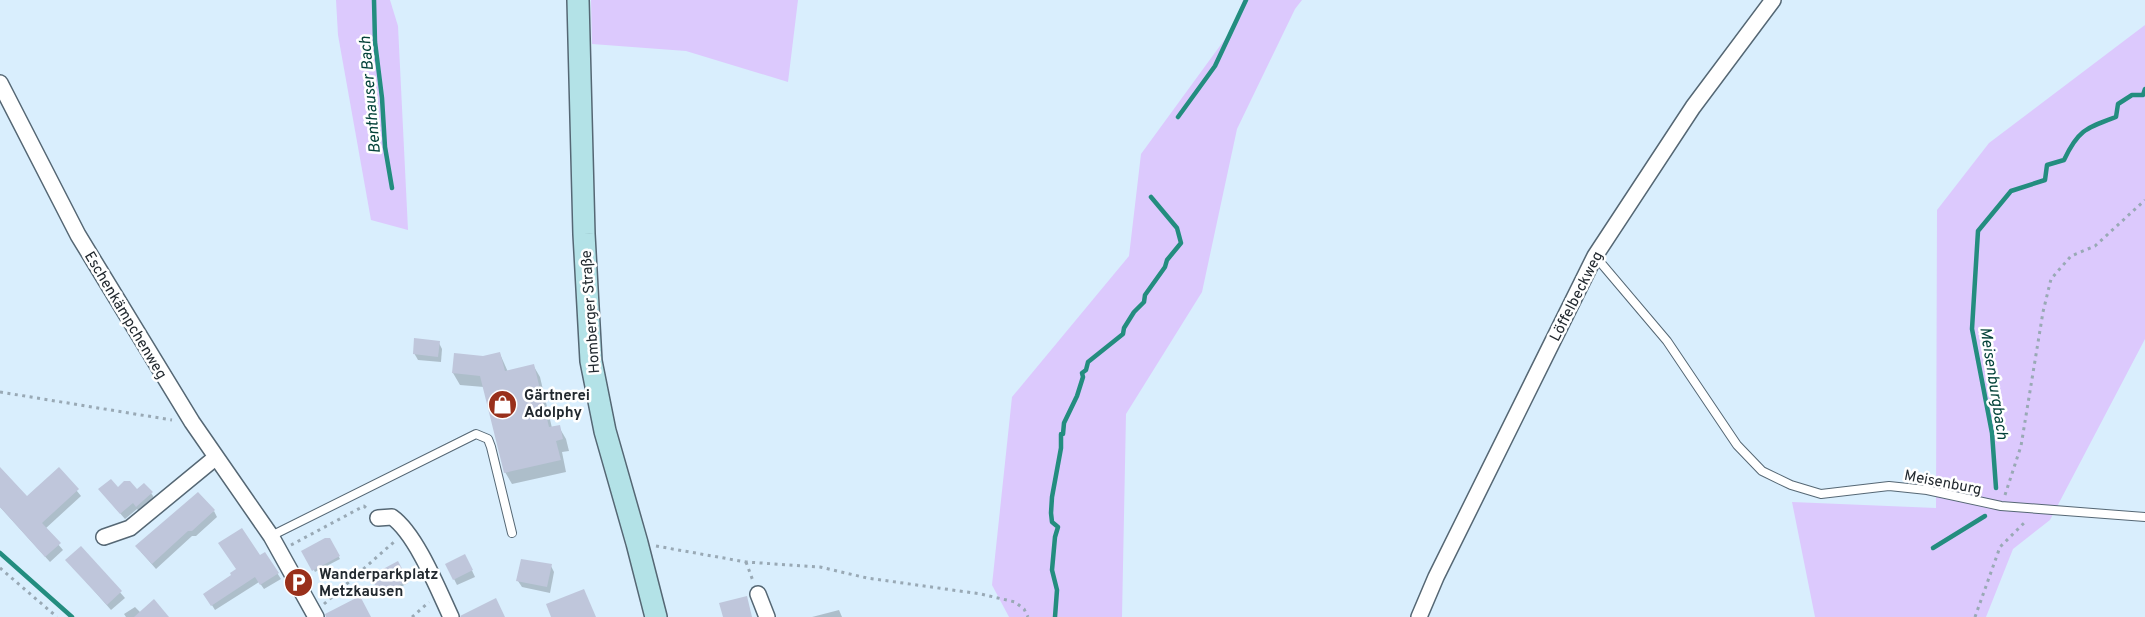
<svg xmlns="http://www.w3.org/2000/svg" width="2145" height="617" viewBox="0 0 2145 617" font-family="Overpass,sans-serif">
	<rect width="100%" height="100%" fill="#d9eefd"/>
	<g fill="#dcc9fd">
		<polygon points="336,0 390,0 398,26 408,230 371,220 338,35"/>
		<polygon points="591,0 798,0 788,82 686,51 592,44"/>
		<polygon points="1243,0 1302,0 1295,9 1237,129 1202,292 1126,414 1122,617 1009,617 992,585 1012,397 1129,256 1141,154 1233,28"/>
		<polygon points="2145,25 2145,339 2050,520 2013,549 1986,617 1815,617 1792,502 1936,508 1937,210 1989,143"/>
	</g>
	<g fill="#0003">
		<polygon points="439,343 442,349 441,362 418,360 414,353"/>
		<polygon points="500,354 508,372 533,365 540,377 552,428 559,427 566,439 569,451 562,452 566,472 512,484 505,472 484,387 460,385 453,373 483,358"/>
		<polygon points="0,469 27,498 59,469 81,496 45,529 63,550 50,562 0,507"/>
		<polygon points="118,489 151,493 155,499 140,512 137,509 125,519 100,490"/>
		<polygon points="214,511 217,517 196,536 192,536 156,569 141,552"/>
		<polygon points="329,539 340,559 315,572 303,551"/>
		<polygon points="81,548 125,598 111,610 67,560"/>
		<polygon points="265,554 281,579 264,589 259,582 215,610 205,594 233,576 238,569"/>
		<polygon points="468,562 475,577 457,585 454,579"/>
		<polygon points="397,563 408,583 383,597 372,577"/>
		<polygon points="551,566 554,572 550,593 522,587 518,581"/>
		<polygon points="135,607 141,613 166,617 126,617 124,614"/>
		<polygon points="839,610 842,617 812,617"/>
	</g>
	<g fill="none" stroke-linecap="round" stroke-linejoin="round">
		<g stroke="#238d7f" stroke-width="4.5">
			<polyline points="374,0 375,42 382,98 385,147 392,188"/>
			<polyline points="1178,117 1215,66 1246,0"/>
			<path d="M1996 488 1992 433 1972 329 1978 231 2011 191 2045 180 2047 165 2064 160C2078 130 2086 128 2116 117L2118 104 2132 95H2143L2145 89"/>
			<polyline points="1933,548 1985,516"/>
			<polyline points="0,553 72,617"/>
			<polyline points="1055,617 1057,590 1052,570 1055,537 1058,527 1052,522 1051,513 1052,497 1061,448 1061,434 1063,434 1064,423 1077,396 1083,377 1082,373 1086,370 1088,362 1123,334 1124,328 1134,312 1144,302 1145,295 1165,267 1167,260 1181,243 1177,228 1151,197"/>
		</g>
	</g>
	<g fill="#bfc6db">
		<polygon points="414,338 440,341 438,357 413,354"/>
		<polygon points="500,352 505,371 534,364 549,427 560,425 563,439 556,441 561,460 504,473 480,376 452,373 454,353 483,356"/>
		<polygon points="0,467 27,496 59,467 79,489 42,523 61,543 45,557 0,507"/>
		<polygon points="111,479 118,487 124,481 130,481 137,489 144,483 153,492 136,507 133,503 120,514 98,489"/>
		<polygon points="198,492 215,510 192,531 188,531 152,564 135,546"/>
		<polygon points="242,528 260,555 265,552 279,573 260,585 255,577 211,606 203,594 231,575 230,573 236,569 218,543"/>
		<polygon points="325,538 330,538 340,556 312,571 301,551"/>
		<polygon points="81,546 122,591 107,605 65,560"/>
		<polygon points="465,554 473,570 453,580 445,564"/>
		<polygon points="521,559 552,564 547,587 516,581"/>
		<polygon points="398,561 408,580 381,595 370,576"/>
		<polygon points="584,589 596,617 551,617 546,604"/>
		<polygon points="360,596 371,617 326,617 325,614"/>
		<polygon points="747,596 752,617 723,617 719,603"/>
		<polygon points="496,598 505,617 461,617 460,616"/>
		<polygon points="154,599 169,617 134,617"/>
	</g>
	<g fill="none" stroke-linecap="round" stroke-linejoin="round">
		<defs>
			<g id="lane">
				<polyline points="1595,256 1667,341 1737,445 1762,471 1791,485 1821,494 1889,486 1927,490 2001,506 2145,517"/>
				<polyline points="271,536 476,434 488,439 491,447 512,533"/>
			</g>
			<g id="street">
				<polyline points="0,83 78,235 192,422 271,536 316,617"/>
				<path d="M378 518 392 517C416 534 438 589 451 617"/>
				<polyline points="104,537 130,528 215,458"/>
				<polyline points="758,594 767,617"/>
				<polyline points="1419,617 1436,577 1595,256 1693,107 1773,0"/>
			</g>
			<polyline id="secondary" points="578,0 584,234 591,361 605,431 637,543 656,617"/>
		</defs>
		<use href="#lane" stroke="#556774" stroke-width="10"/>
		<use href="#street" stroke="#556774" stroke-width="18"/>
		<use href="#secondary" stroke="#556774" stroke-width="24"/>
		<g stroke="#99a9b5" stroke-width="3" stroke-dasharray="3 4.5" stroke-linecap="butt">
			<polyline points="0,392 172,420"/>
			<polyline points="2005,495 2021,446 2043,312 2051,279 2071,256 2095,246 2145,200"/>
			<polyline points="291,545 364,506 367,509"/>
			<polyline points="656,546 746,562 820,567 867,578 981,594 1015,602 1024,609 1028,617"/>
			<polyline points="746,562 753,581"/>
			<polyline points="0,568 57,617"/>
			<polyline points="324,604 395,541"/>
			<polyline points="412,617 429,602"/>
			<polyline points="1975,617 2000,547 2027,520"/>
		</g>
		<use href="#lane" stroke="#fff" stroke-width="8"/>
		<use href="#street" stroke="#fff" stroke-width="15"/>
		<use href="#secondary" stroke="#b3e2e7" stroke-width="21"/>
	</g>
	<defs>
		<symbol id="shop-disc" viewBox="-11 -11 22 22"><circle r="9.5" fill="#99301b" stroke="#fff"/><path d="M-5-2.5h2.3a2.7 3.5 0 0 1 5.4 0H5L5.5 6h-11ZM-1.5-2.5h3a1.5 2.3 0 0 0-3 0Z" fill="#fff"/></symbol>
		<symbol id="parking-disc" viewBox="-11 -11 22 22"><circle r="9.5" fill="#99301b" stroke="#fff"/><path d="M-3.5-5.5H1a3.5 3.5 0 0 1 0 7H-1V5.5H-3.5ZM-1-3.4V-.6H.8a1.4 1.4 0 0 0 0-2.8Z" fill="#fff"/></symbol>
	</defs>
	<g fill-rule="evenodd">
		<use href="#shop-disc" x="486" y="388" width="33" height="33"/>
		<use href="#parking-disc" x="282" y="566" width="33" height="33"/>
	</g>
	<g text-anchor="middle" stroke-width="5" stroke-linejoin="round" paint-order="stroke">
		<g font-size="15" fill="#22292f" stroke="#fff">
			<text transform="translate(1576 296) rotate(-63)" y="5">Löffelbeckweg</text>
			<text transform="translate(590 312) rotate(-94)" y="5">Homberger Straße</text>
			<text transform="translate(126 315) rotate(59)" y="5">Eschenkämpchenweg</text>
			<text transform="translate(1943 482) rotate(11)" y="5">Meisenburg</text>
		</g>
		<g font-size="15" font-weight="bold" fill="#22292f" stroke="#fff" text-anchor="start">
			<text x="524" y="400">Gärtnerei<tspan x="524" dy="17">Adolphy</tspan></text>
			<text x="319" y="579">Wanderparkplatz<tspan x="319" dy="17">Metzkausen</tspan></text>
		</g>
		<g font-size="16" font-style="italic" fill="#034239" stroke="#fff">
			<text transform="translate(369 95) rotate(-95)" y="6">Benthauser Bach</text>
			<text transform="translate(1995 383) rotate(81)" y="6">Meisenburgbach</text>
		</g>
	</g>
</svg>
